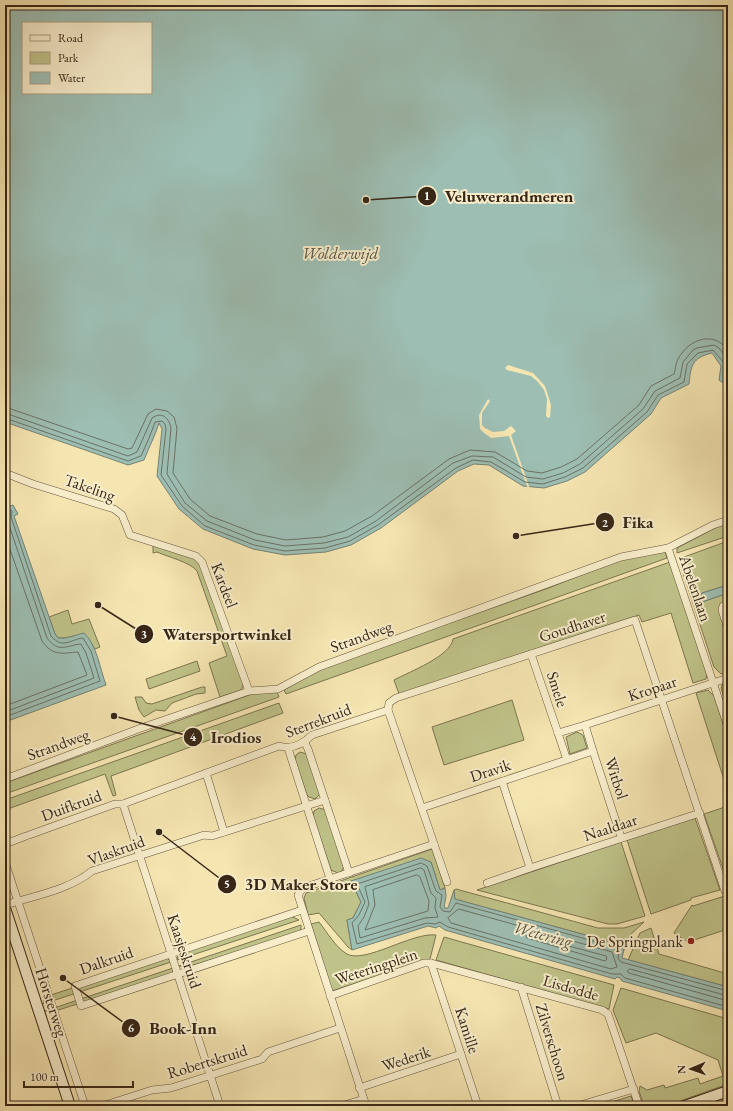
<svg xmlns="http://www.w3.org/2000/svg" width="733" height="1111" viewBox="0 0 733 1111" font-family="'EB Garamond',serif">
	<rect width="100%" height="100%" fill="#f5e5b1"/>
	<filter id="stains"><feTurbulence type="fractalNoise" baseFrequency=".005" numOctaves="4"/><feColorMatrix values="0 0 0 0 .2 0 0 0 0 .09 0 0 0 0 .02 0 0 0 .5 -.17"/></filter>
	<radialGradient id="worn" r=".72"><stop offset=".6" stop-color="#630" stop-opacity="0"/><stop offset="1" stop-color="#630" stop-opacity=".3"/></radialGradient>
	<g fill="#bfc389" stroke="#7c7550">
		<polygon points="728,523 728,536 677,553 677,548 715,528"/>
		<polygon points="728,541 728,585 702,593 702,602 728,593 728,602 720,605 728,630 728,672 721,674 714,667 680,564 682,559 684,557"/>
		<path d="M153 545 187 553 201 564 243 682V687L241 690 220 697 209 663 227 656 197 571C190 562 168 557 157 552L153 553Z"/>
		<polygon points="665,552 667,558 286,694 284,690 324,667 546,589 622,559"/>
		<path d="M670 562 707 674 706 679 693 683 671 613 642 622 639 615 399 694 394 680C409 672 451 656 453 639Z"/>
		<path d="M68 610 72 624 89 619 100 647 95 649 86 636C77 633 69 639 58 638L55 634 49 617Z"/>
		<polygon points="197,661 200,671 149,689 146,679"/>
		<polygon points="728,682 728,711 721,688 722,685"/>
		<polygon points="202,687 205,687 205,693 196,694 172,703 165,711 156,710 144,717 139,710 135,697 142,697 146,703 152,704"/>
		<polygon points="708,690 714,696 728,738 728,792 696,693"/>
		<polygon points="277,692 279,697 5,794 5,783 255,693"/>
		<polygon points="512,700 524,740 444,765 432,727"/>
		<polygon points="279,703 283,713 111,776 116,795 113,796 105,774 5,810 5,800"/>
		<polygon points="577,732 583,735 587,748 570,754 566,737"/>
		<polygon points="300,752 307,754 320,794 315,799 309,797 307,795 295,760 296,755"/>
		<polygon points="728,806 728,883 704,814"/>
		<polygon points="319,808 326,810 344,866 342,871 338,873 331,870 313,816 314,811"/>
		<polygon points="695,818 720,890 691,898 691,900 651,914 627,840"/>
		<polygon points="621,842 645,916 617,924 608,924 477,890"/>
		<polygon points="432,849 445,888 440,890 431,862 351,881 361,902 353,918 347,920 352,950 348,947 319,913 308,915 304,898 306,893"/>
		<polygon points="456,889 598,928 624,928 644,922 630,935 624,950 618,944 454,899 454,890"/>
		<polygon points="728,895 728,929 688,942 674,933 692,905 693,906"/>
		<polygon points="291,916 299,920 177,960 178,955 182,952"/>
		<path d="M319 922C327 932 336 948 347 954 365 964 412 932 436 935L430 959 332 991 311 924Z"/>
		<polygon points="301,925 301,929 297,933 187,967 179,966"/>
		<polygon points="651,928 659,954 728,974 728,987 628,960 640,933"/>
		<polygon points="444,937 614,985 609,1009 436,960"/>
		<polygon points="166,957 171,962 43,1004 44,1000 48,996"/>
		<polygon points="173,968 173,972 169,975 52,1012 45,1011"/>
		<polygon points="621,988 728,1019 728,1084 666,1106 644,1106 639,1091 640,1086 647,1090 664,1085 665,1088 698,1078 700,1084 723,1076 718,1060 656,1033 626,1043 613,1010"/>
		<polygon points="631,1096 635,1106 599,1106"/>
		<polygon points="728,1096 728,1104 698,1106"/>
	</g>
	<g fill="#9dbeb3" stroke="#758275" fill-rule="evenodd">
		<path d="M5 5H728V386L719 380 721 366 712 353C692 358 691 365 689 384L661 398 651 414 585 472 567 481 544 488 523 486 489 465 474 464 458 471 381 528 351 545 326 552 285 555 253 549 203 529 179 509 157 476 162 429 159 423C155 436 149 447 144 460L128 465 5 422ZM23 23H151V93H23Z"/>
		<path d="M5 499 10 506 13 505 18 514 14 516 55 634 58 638C69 639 74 635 84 633 97 645 100 669 106 685L5 722Z"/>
		<polygon points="728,585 728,593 702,602 702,593"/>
		<polygon points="421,858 431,862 440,890 445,888 446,896 444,908 448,908 454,890 455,899 618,944 624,950 622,958 728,987 728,1011 622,981 620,978 617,977 615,979 445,930 439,926 436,928 428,926 352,950 347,920 353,918 361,902 351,881"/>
	</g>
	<g fill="#f5e5b1">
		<polygon points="508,365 533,373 545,386 551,405 550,417 548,418 546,416 547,399 544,390 538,382 531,376 507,370 505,368"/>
		<polygon points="488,399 490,401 482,413 482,425 485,428 493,432 504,431 511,426 516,431 511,435 530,489 528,489 509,436 491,438 484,433 480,429 479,415"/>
	</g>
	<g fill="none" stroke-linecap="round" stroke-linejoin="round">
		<g stroke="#6a7265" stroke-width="1">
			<path d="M5 407 128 449 132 448 148 414 156 409 167 411 174 417 177 428 173 473 190 499 210 516 257 534 286 540 323 537 345 531 372 516 449 459 470 450 495 452 527 471 542 473 561 467 577 459 639 405 651 386 674 374C676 369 675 364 678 359 689 339 713 330 728 350"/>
			<path d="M5 413 128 456 137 452 152 418C162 411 169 418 171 428L167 474 185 503 207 521 255 540 285 546 324 543 348 537 376 521 453 463 472 456 493 457 526 477 543 479 563 473 580 464 643 409 655 391 680 378 683 362 693 350 697 348 714 345 719 348 728 360"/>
			<path d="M5 418 128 461 141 456C146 445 151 434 155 422L162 421 165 424 166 429 161 475 182 506 205 526 254 545 285 551 325 548 350 541 378 525 456 468 473 460 491 462 525 482 543 484 565 477 583 468 647 412 658 395 684 382 687 364 698 353 713 350 725 364 724 377 728 381"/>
			<path d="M5 505 12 511 11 517 51 636C63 650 71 639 83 638L91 651 100 681 5 717"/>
			<path d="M5 513 47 638C59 654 67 645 81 644L86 653 94 678 5 712"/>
			<path d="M5 535 42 641C53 657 63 653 78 652L87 675 5 706"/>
			<polygon points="421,868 424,870 431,893 436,898 435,908 438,917 425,918 360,938 358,926 364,917 369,904 365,887"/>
			<polygon points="417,875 420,877 429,901 428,911 365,930 375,905 373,890"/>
			<polygon points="459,909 612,952 617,967 611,969 451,923 448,918"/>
			<polygon points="528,935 606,956 607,959 605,961 527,938 526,936"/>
			<polyline points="728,991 621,962 618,958 619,951 615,947 456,903 450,912 443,911 440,907 442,895 436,891 427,866 421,863 357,884 365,902 359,915 352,923 357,944 427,923 435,924 440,922 448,927 612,974 621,974 625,978 728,1007"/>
			<polyline points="728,996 630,969 627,971 629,973 728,1001"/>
		</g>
		<defs>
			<g id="street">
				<polyline points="5,473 33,484 114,509 122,515 130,535 196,556 202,562 249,691"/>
				<polyline points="668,548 728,727"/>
				<polyline points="728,604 723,606 722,610 728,629"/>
				<polyline points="531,654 558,733"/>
				<polyline points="585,725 728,678"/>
				<polyline points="305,743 308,749 349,873"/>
				<polyline points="288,748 330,879"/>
				<polyline points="593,751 621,837"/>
				<polyline points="206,773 224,832"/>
				<polyline points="5,779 141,728 249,691 278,689 319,667 621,557 668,548 713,525 728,520"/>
				<polyline points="502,781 530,868 700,813"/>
				<polyline points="123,804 220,1106"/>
				<polyline points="422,808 593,751 585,725 558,733 567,760"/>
				<path d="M29 835 115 804H123L279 746C292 750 303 744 312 735L388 710"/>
				<polyline points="5,844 26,836"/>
				<polyline points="434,844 388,710 389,703 396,698 635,620 725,891 728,891"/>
				<polyline points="5,862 85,1106"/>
				<polyline points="487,883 530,868"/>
				<path d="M5 905C33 896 69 890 92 871L204 835 212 836 325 800"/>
				<polyline points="302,910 75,986 81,1006 309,931"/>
				<polyline points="431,963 478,1106"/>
				<polyline points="521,987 558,1106"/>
				<polyline points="330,996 424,963 431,963 602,1010 608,1014 639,1106"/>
				<polyline points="359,1088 461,1054"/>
				<polyline points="102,1106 152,1090 171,1088 262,1059 268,1052 340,1028"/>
				<polyline points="341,1106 364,1099"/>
				<polyline points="366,1106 298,895 303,888 434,844 447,882"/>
				<polyline points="577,1106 634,1089"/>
			</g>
			<g id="secondary">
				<polyline points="5,908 70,1106"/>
				<polyline points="685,1106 728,1091"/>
			</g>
		</defs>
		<use href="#street" stroke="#67563e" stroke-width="8"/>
		<use href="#secondary" stroke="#382717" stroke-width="12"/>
		<use href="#street" stroke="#f8eecc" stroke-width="7"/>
		<use href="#secondary" stroke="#f8eecc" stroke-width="10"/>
	</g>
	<circle fill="#8f2418" stroke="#f8eecc" stroke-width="1.5" cx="691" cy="941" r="4"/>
	<g text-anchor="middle" stroke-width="4" stroke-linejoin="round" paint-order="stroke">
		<g font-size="16" fill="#382717" stroke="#f8eecc">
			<text transform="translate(90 487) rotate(19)" y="6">Takeling</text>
			<text transform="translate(225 585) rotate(69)" y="6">Kardeel</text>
			<text transform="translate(696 588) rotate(71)" y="6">Abelenlaan</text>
			<text transform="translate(572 626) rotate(-18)" y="6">Goudhaver</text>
			<text transform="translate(361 636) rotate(-20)" y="6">Strandweg</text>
			<text transform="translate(652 688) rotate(-18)" y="6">Kropaar</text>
			<text transform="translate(558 689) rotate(72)" y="6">Smele</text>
			<text transform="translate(318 720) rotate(-21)" y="6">Sterrekruid</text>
			<text transform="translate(58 744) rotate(-20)" y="6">Strandweg</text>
			<text transform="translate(490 770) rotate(-18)" y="6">Dravik</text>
			<text transform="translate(617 778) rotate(72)" y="6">Witbol</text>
			<text transform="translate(71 805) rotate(-20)" y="6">Duifkruid</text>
			<text transform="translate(610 827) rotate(-18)" y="6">Naaldaar</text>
			<text transform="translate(116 850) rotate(-20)" y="6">Vlaskruid</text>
			<text transform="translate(185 951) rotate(72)" y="6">Kaasjeskruid</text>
			<text transform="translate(106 960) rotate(-19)" y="6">Dalkruid</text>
			<text transform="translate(376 966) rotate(-18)" y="6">Weteringplein</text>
			<text transform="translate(571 987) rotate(16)" y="6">Lisdodde</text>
			<text transform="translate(52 1002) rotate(72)" y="6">Horsterweg</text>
			<text transform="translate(468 1030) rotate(72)" y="6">Kamille</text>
			<text transform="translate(553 1042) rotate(73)" y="6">Zilverschoon</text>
			<text transform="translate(406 1058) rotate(-18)" y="6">Wederik</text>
			<text transform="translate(207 1061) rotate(-17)" y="6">Robertskruid</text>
		</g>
		<g font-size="16" fill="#382717" stroke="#f8eecc" text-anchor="end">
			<text x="683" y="947">De Springplank</text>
		</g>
		<g font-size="17" font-style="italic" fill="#565446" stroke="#f8eecc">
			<text x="340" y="259">Wolderwijd</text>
			<text transform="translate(543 934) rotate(15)" y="6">Wetering</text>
		</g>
	</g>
	<path fill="none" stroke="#382717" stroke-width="1.5" d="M366 200L427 196M516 536L605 522M98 605L144 634M114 716L193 737M159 832L227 884M63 978L131 1028"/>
	<g fill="#382717" stroke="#f8eecc" stroke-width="1.5">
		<circle cx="366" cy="200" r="4"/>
		<circle cx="516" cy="536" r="4"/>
		<circle cx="98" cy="605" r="4"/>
		<circle cx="114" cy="716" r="4"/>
		<circle cx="159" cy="832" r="4"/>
		<circle cx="63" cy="978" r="4"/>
		<circle cx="427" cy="196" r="10"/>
		<circle cx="605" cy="522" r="10"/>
		<circle cx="144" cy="634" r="10"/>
		<circle cx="193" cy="737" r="10"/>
		<circle cx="227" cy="884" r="10"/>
		<circle cx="131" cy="1028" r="10"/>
	</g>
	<g font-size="12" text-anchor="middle" font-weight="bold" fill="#fff">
		<text x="427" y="200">1</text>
		<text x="605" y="527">2</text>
		<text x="144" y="638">3</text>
		<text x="193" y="741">4</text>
		<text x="227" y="888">5</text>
		<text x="131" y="1032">6</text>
	</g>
	<g font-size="17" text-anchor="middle" font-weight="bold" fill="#382717" stroke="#f8eecc" stroke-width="4" stroke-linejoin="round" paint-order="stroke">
		<text x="509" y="202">Veluwerandmeren</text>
		<text x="638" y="528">Fika</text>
		<text x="227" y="640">Watersportwinkel</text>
		<text x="236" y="743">Irodios</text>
		<text x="301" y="890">3D Maker Store</text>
		<text x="183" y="1034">Book-Inn</text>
	</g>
	<rect width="733" height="1111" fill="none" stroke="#f5e5b1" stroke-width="20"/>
	<rect x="6" y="6" width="721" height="1099" fill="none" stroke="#382717" stroke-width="2"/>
	<rect x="10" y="10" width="713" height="1091" fill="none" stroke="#382717"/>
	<rect x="22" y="22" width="130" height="72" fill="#f8eecc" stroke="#ab9e84"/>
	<rect x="30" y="35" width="20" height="6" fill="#f8eecc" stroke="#ab9e84"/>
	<text x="58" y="42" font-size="12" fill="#382717">Road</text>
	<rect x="30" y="52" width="20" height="12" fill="#bfc389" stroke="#ab9e84"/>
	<text x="58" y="62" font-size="12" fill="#382717">Park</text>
	<rect x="30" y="72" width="20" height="12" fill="#9dbeb3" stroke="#ab9e84"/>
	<text x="58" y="82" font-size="12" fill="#382717">Water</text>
	<g transform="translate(691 1069) rotate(268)" stroke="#f8eecc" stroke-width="3" paint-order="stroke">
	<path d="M0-3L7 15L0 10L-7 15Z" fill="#382717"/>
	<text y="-6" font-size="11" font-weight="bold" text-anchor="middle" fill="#382717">N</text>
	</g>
	<path d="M24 1081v6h109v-6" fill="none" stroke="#382717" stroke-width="2"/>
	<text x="30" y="1081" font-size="12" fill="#382717" stroke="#f8eecc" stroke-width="3" paint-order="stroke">100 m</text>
	<rect width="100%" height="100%" filter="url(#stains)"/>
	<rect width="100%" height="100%" fill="url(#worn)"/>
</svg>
